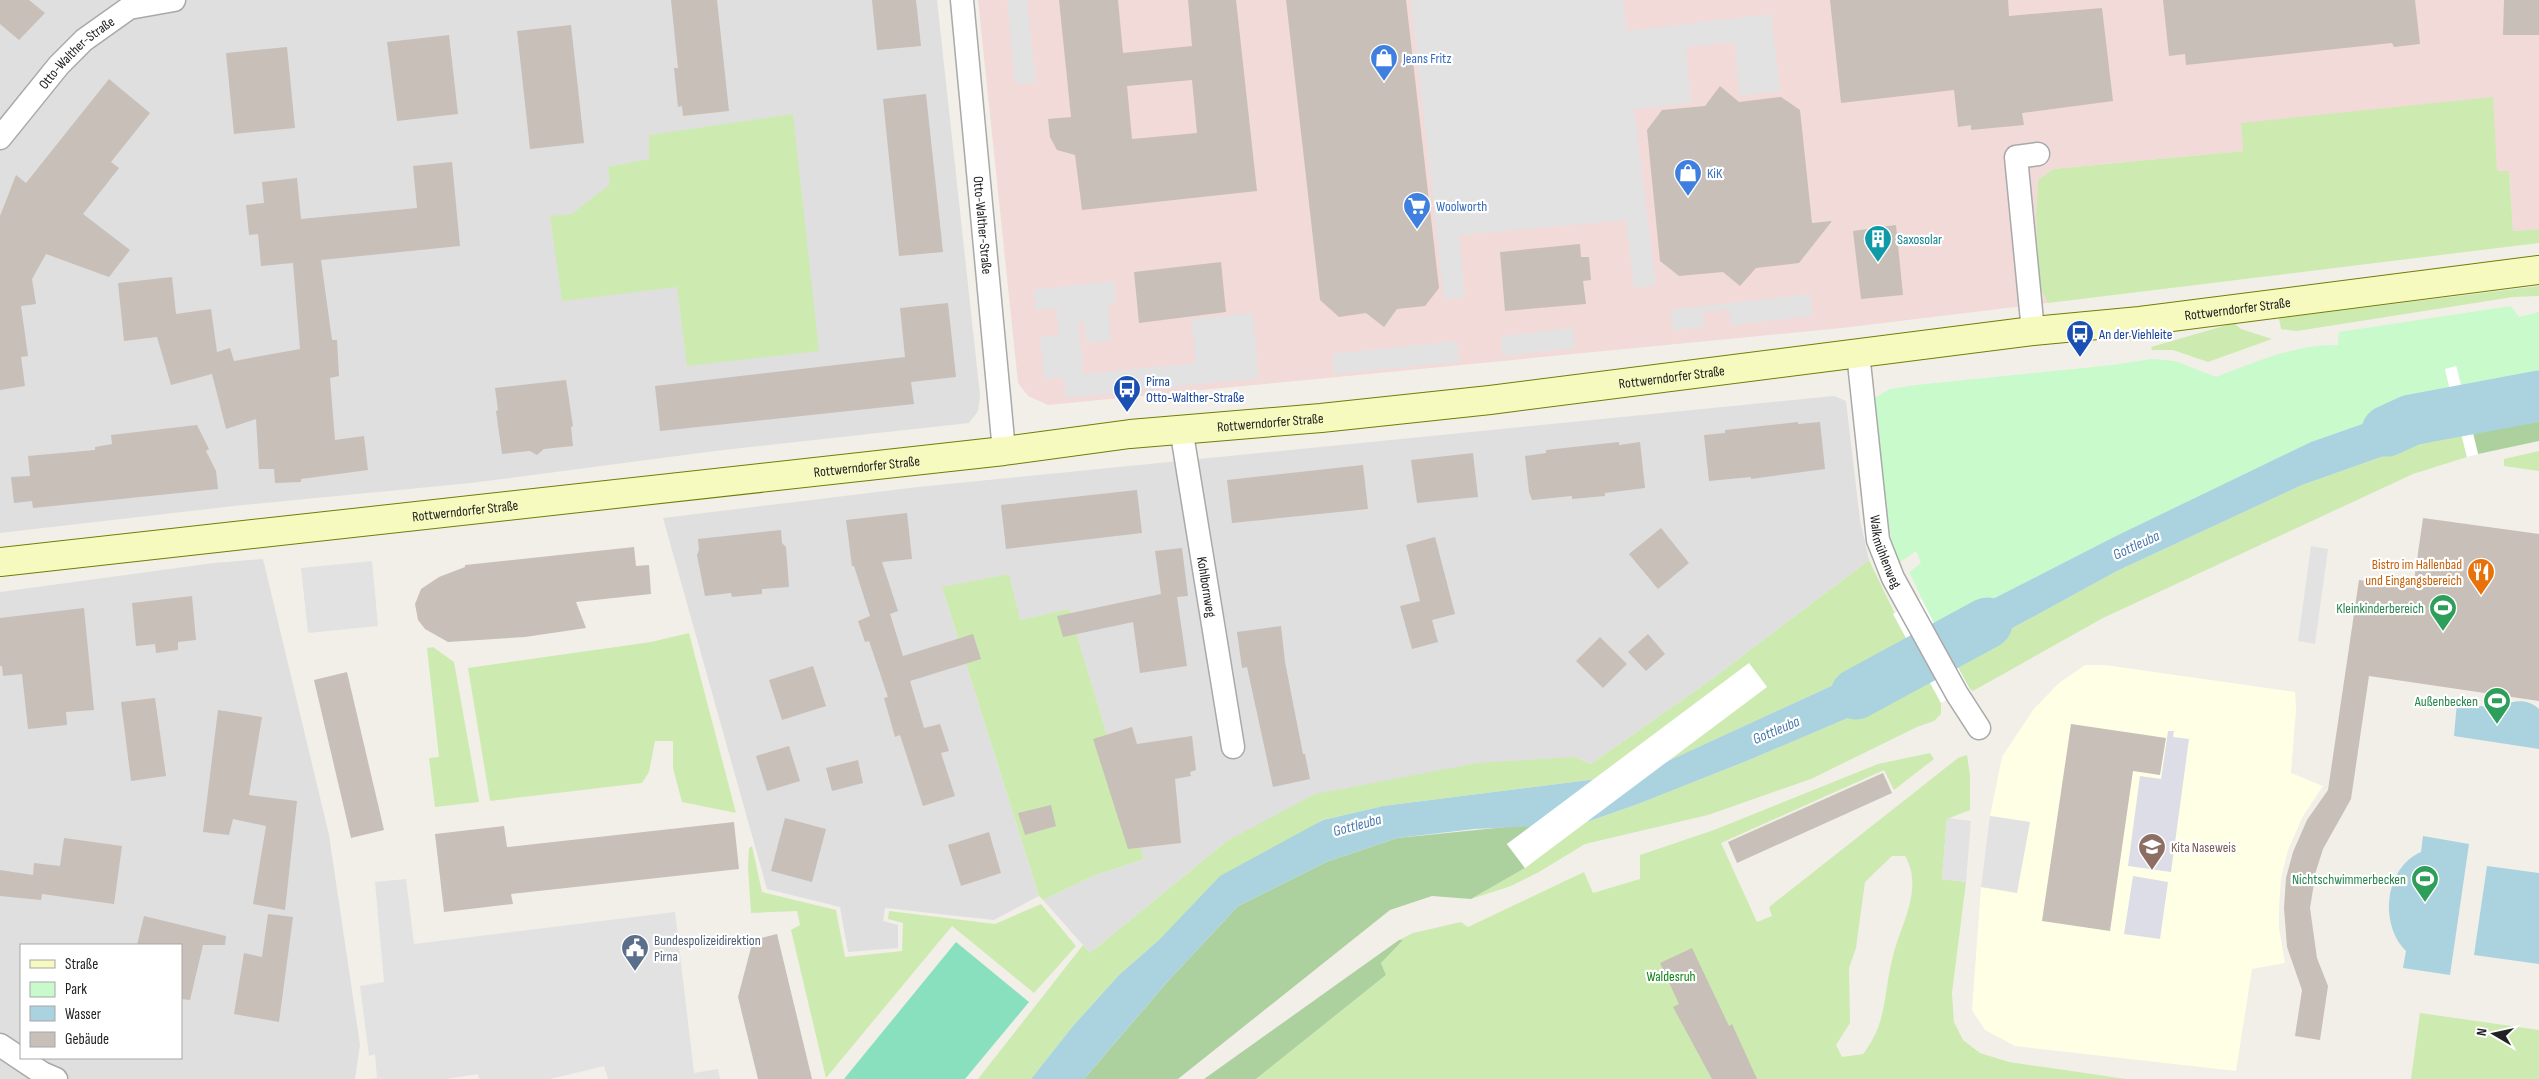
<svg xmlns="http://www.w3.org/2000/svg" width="2539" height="1079" viewBox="0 0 2539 1079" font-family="'Sofia Sans Condensed',sans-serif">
	<rect width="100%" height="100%" fill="#f2efe9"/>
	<g fill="#e0dfdf" fill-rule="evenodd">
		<polygon points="0,0 937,0 980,395 978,411 969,423 715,451 471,483 243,505 0,533"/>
		<polygon points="1834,396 1846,401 1860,520 1869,560 1712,679 1591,764 1575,757 1227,841 1090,953 1043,900 1093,876 1144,859 1069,610 1020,620 942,587 1039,896 994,920 885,908 883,921 898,925 898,948 848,952 840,907 767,889 663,518 918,487"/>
		<path d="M263 559 329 835 360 1045 355 1079H0V592L214 563ZM21 945H181V1058H21Z"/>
	</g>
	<polygon fill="#f2dad9" points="978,0 2539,0 2539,229 2513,231 2509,171 2497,171 2242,123 2243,151 2053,169 2038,180 2036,215 2039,286 2048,303 1842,328 1048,405 1028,396 1018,383"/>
	<polygon fill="#ffffe5" points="2085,665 2105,665 2295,692 2296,709 2291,773 2323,786 2303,816 2288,850 2281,878 2279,908 2279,928 2285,963 2252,969 2236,1071 2015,1046 1985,1030 1972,1010 1981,887 2017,892 2029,822 1990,816 2002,757 2033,710 2058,684"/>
	<g fill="#cdebb0" fill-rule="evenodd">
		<polygon points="2493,97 2497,171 2509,171 2513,231 2539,229 2539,243 2048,303 2039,286 2036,215 2038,180 2053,169 2243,151 2241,123"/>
		<polygon points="793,114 819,351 687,366 677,287 562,301 550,216 572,214 610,184 608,167 649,159 649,135"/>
		<polygon points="2539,286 2539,296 2513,297 2297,331 2281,329 2279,318"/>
		<polygon points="2234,323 2241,329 2272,339 2208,362 2173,350 2152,350 2151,347"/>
		<polygon points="2460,429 2467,457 2413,474 2103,618 1973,691 1969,688 1954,660 2117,571 2302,485"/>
		<polygon points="2539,451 2539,471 2504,466 2504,459"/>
		<polygon points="1869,560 1907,639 1853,676 1668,761 1766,687 1758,675 1597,779 1383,806 1322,820 1160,939 1119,975 1073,1026 1031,1079 978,1079 1083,945 1090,953 1227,841 1315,794 1477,763 1575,757 1591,764 1712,679"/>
		<polygon points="1009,574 1020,620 1069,609 1144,859 1093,876 1043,900 1039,896 942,587"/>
		<polygon points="689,633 736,813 682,802 673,768 673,741 655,741 649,772 642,783 490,801 468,668 651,642"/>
		<polygon points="433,647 454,662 479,802 435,807 429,758 439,757 427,648"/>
		<polygon points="1930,683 1941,703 1941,714 1934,721 1917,727 1811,779 1708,815 1585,844 1539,872 1511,886 1471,899 1525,868 1581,824 1638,804 1749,760"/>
		<path d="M1930 753 1934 759 1894 790 1884 770 1721 843 1757 922 1772 916 1769 907 1958 758 1967 755 1970 775V810L1947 819 1942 879 1966 882 1952 993 1954 1022 1963 1040 1980 1053 2009 1062 2126 1079H1256L1386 975 1381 963 1402 940H1399L1413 933 1461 922 1468 927 1584 872 1593 893 1640 879V855L1714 830 1878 764ZM1892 856H1905C1924 888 1901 924 1893 956 1883 994 1888 1022 1863 1054L1842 1057 1836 1045 1850 1023 1849 968 1856 948 1865 882Z"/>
		<polygon points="752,846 762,892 836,910 845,957 902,951 903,923 888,919 889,911 995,924 1041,904 1076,946 1034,993 952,926 826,1078 791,930 800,925 797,911 751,913 748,867 749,848"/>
		<polygon points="2420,1013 2539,1030 2539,1079 2411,1079"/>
	</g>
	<g fill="#add19e">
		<polygon points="2539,415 2539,441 2478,454 2472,429"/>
		<polygon points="1536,824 1507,844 1525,868 1471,899 1432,896 1390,910 1178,1079 1084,1079 1168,981 1238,906 1326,862 1397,838"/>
		<polygon points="1399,940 1403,940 1381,963 1386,975 1256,1079 1204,1079"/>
	</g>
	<path fill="#c8facc" d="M2511 306 2519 317 2539 312V379L2463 393 2457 367 2445 370 2451 396 2411 407 2311 442 2114 537 1936 628 1909 572 1921 563 1916 551 1899 563 1891 539 1873 399 1890 389 1916 385 2112 365 2152 359 2175 361 2216 377C2256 362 2295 344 2338 345L2339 332Z"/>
	<polygon fill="#88e0be" points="956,942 1029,1002 965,1079 844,1079"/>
	<g fill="#e2e2e2">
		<polygon points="1007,0 1027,0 1036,83 1015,84"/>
		<polygon points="1411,0 1623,0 1627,31 1771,14 1780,91 1740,96 1734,42 1686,47 1691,103 1634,109 1656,285 1634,288 1626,220 1459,235 1465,297 1444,299"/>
		<polygon points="1114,281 1116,304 1108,305 1111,341 1086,343 1084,322 1078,323 1084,374 1196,363 1191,319 1253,313 1259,378 1066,398 1064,377 1044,379 1040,337 1059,335 1056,308 1036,310 1033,290"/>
		<polygon points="1810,294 1813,316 1731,325 1729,309 1703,312 1704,327 1673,330 1671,310"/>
		<polygon points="1573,328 1575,348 1503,356 1501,336"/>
		<polygon points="1457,341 1459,362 1334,374 1332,354"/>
		<polygon points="2311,546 2328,549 2315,644 2298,641"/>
		<polygon points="372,561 378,626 308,633 301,568"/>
		<polygon points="1990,816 2030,822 2017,893 1981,887"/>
		<polygon points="1947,818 1971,821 1966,882 1942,879"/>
		<polygon points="406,879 414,944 675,912 694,1073 718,1069 720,1079 608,1079 604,1066 550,1079 479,1079 478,1074 446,1079 363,1079 377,1078 375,1054 369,1056 360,986 384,982 375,882"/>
	</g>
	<g fill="#dddde8">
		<polygon points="2168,731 2174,731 2173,737 2189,739 2171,872 2128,866 2140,776 2161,779"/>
		<polygon points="2133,876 2168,882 2160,939 2124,934"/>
	</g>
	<g fill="#aad3df">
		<polygon points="2539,379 2539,415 2472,429 2463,393"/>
		<polygon points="2451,396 2460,429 2302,485 2117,571 1954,660 1936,628 2114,537 2311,442 2411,407"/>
		<polygon points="1907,639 1930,683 1749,760 1638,804 1581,824 1474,829 1397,838 1326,862 1238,906 1168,981 1084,1079 1031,1079 1073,1026 1119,975 1160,939 1220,876 1323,820 1383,806 1597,779 1668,761 1853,676"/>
		<path d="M2457 702 2492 708 2496 713C2500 711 2501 708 2505 705 2516 699 2530 700 2539 709V749L2454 736Z"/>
		<path d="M2423 836 2469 844 2450 975 2403 968 2406 951C2379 925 2384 868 2421 852Z"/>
		<polygon points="2487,866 2539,873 2539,964 2474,955"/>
	</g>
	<g fill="#fff">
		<polygon points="2456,366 2478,454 2467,457 2445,369"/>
		<polygon points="1921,599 1969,688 1941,703 1893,614"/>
		<polygon points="1749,663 1767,687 1525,868 1507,844"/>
	</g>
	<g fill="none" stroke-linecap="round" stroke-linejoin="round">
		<g stroke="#aad3df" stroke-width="51">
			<polyline points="2387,431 2411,420 2539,396"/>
			<polyline points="1856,694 1987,623"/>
		</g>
	</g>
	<g fill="#c7bfb8" fill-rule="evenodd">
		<polygon points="0,0 29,0 45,13 19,40 0,24"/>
		<polygon points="671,0 717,0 729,111 683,116 682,106 678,107 674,68 678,68"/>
		<polygon points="872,0 916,0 921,46 877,50"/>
		<path d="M1059 0H1118L1123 53 1192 46 1188 0H1236L1257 191 1082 210 1075 155 1057 150 1050 137 1048 119 1071 117ZM1192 80 1197 133 1132 139 1127 86Z"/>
		<polygon points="1286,0 1406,0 1439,288 1425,306 1397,309 1384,327 1366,313 1339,317 1320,300"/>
		<polygon points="1830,0 2008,0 2009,16 2102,8 2113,101 2022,113 2024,125 1971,130 1971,125 1958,127 1954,90 1841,103"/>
		<polygon points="2163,0 2415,0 2420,44 2394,47 2392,43 2186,65 2185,54 2169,56"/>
		<polygon points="2504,0 2539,0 2539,35 2503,35"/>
		<polygon points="571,25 584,143 530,149 517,31"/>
		<polygon points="449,35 458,114 397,121 387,42"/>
		<polygon points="287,47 295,128 234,134 226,53"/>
		<polygon points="109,79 150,113 111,162 119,168 83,214 130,250 109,277 46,254 32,279 36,304 21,306 28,356 21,357 25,386 0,390 0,216 16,175 26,183"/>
		<polygon points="1720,86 1739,102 1781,97 1800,110 1812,223 1832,221 1799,263 1756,268 1740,286 1723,272 1679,276 1660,261 1647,130 1662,110 1705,106"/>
		<polygon points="926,94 943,252 899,256 883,99"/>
		<polygon points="452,162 460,246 321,260 332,340 337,340 339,376 330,378 335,440 364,436 368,470 301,479 301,482 275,483 274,469 259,469 256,419 226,429 212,374 171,385 157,337 124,341 118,283 172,277 176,314 211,309 217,352 230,348 234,361 300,349 293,263 261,266 258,234 249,235 246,205 264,203 262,182 297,178 301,219 417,208 413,166"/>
		<polygon points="1896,225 1903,295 1861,299 1853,231"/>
		<polygon points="1580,244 1581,257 1589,257 1591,280 1583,281 1586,304 1505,311 1500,252"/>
		<polygon points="1221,262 1226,312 1139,323 1134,272"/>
		<polygon points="948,303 956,377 911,382 914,404 660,431 655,386 905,357 900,308"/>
		<polygon points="566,380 573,426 571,427 573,446 544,449 537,455 530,451 502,454 496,411 498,410 495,388"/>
		<polygon points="1798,422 1798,424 1820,422 1825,469 1751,479 1751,477 1709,481 1704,435 1725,433 1725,430"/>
		<polygon points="197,425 209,449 206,451 216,471 218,489 33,508 32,501 14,503 11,477 30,476 28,456 95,450 95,447 112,444 111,435"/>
		<polygon points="1619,442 1619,445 1640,442 1645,488 1605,493 1605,496 1572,499 1572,496 1532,500 1529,492 1525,456 1546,453 1546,450"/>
		<polygon points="1473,453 1478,497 1417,503 1411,460"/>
		<polygon points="1363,465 1368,509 1232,523 1227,480"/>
		<polygon points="1137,490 1142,533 1006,549 1001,505"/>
		<polygon points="907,513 912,559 882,562 898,611 890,614 903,656 973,634 981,659 910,681 924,728 940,724 949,751 941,753 955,796 923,806 900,735 895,737 884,698 888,697 869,641 865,642 858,621 870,616 854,566 852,566 846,520"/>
		<polygon points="2423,518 2539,534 2539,701 2369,676 2351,799 2323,849 2316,871 2310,908 2317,958 2328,986 2320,1040 2295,1036 2302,990 2287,947 2284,908 2286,878 2293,852 2307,820 2328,790 2359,580 2413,588"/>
		<polygon points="1661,528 1689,563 1658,589 1629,554"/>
		<polygon points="781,530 782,543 786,547 789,587 762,589 762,594 732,597 731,593 705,596 697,555 699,550 698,539"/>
		<polygon points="1435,537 1455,614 1432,620 1438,642 1412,649 1400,606 1420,601 1406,545"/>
		<polygon points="634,547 636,566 649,565 651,594 576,602 586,628 525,637 448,642 425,629 418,620 415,604 421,589 439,577 465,567 465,565"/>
		<polygon points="1182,548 1188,596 1177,597 1187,666 1140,673 1133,622 1063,637 1057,616 1161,594 1155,551"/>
		<polygon points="192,596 196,640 178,642 178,650 156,653 155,644 136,646 132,603"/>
		<polygon points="84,608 94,710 66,712 67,725 28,729 22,674 3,676 2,666 0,666 0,618"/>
		<polygon points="1281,626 1285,662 1303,754 1305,754 1310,779 1273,787 1247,667 1242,668 1237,632"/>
		<polygon points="1648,634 1665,654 1646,671 1628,652"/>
		<polygon points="1600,637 1627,664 1603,688 1576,661"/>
		<polygon points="813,666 826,706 782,720 769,680"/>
		<polygon points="347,672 384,830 351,838 314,680"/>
		<polygon points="155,698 166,776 131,781 121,702"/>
		<polygon points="218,710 262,717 249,795 297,801 285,910 253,904 266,826 233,819 229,835 203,832"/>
		<polygon points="2071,724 2166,738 2160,775 2133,771 2110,931 2042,921"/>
		<polygon points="1132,727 1137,744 1192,736 1196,770 1190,772 1191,776 1175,779 1181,843 1128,849 1093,739"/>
		<polygon points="789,746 800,781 767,791 756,756"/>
		<polygon points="858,760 863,783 832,791 826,768"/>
		<polygon points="1883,773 1892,793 1737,863 1728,842"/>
		<polygon points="1051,805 1056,826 1025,835 1018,813"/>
		<polygon points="785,818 826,829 812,882 771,871"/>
		<polygon points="734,822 739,869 511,894 513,904 444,912 435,834 504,826 507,847"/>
		<polygon points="989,832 1001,873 961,886 948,845"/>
		<polygon points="64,838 122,846 114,904 42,894 41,900 0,896 0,870 33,875 34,863 60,866"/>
		<polygon points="268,914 293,917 279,1022 234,1014 244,953 262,957"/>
		<polygon points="144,916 226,936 225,945 203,945 190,1000 181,999 181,945 137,945"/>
		<polygon points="777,934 812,1079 758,1079 738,997 753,940"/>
		<polygon points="1692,948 1729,1026 1732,1024 1757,1079 1712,1079 1673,1007 1679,1004 1660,963"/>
	</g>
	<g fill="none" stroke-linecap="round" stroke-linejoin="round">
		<defs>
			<g id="street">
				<path id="s1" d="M962 0 1004 451"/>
				<path id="s2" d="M0 138 59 65 84 40 129 8 174 0"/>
				<polyline points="2033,331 2016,157 2038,154"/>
				<path id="s3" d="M1858 353 1878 540 1893 578 1957 694 1979 728"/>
				<path id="s4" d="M1181 428 1233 747"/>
				<polyline points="0,1045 42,1073 56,1079"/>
			</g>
			<g id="secondary">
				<path id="s5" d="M0 562 1004 451 1130 434 1321 418 1490 400 2033 331 2140 321 2539 270"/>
			</g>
		</defs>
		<use href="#street" stroke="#a9a9a9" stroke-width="25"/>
		<use href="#secondary" stroke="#707d05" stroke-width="30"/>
		<use href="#street" stroke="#fff" stroke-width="22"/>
		<use href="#secondary" stroke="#f7fabf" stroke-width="28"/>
	</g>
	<defs>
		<symbol id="shop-pin" viewBox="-11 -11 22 30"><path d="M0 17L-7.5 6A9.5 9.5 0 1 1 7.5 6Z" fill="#3f7fe0" stroke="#fff"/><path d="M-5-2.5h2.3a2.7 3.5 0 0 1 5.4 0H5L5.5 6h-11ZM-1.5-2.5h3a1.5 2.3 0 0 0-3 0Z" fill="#fff"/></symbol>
		<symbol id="supermarket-pin" viewBox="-11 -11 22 30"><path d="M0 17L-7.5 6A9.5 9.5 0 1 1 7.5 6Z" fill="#3f7fe0" stroke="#fff"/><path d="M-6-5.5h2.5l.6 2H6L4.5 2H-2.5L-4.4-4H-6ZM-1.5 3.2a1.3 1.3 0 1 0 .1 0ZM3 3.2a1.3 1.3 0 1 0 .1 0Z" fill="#fff"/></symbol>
		<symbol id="building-pin" viewBox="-11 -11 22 30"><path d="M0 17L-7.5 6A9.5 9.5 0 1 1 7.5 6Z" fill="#0f9aa8" stroke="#fff"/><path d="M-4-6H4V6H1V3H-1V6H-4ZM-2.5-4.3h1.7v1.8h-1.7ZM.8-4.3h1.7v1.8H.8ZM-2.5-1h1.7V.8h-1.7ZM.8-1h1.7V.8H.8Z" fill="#fff"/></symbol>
		<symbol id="bus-pin" viewBox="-11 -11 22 30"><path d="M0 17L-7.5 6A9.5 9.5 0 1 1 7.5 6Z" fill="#1a4fb4" stroke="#fff"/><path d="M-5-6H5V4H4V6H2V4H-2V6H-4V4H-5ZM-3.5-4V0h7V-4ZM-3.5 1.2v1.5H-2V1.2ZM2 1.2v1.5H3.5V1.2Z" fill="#fff"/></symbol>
		<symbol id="restaurant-pin" viewBox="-11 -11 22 30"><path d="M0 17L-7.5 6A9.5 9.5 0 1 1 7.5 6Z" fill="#e8710a" stroke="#fff"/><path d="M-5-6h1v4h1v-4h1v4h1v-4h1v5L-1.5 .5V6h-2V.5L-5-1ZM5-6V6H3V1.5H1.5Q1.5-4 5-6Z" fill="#fff"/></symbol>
		<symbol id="stadium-pin" viewBox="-11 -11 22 30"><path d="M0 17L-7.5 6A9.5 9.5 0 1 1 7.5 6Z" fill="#2e9e5b" stroke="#fff"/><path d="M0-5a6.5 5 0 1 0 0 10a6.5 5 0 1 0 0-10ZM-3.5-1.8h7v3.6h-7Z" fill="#fff"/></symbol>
		<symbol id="school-pin" viewBox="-11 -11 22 30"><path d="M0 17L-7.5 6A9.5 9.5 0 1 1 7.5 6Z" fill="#8d6e63" stroke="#fff"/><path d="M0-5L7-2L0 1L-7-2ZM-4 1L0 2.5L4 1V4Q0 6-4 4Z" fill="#fff"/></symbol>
		<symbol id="civic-pin" viewBox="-11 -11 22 30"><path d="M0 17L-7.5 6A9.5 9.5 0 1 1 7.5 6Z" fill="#5c6f8a" stroke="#fff"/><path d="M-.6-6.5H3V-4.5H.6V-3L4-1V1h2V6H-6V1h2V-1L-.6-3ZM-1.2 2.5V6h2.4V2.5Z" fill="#fff"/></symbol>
	</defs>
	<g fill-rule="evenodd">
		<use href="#shop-pin" x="1368" y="42" width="32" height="43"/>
		<use href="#shop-pin" x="1672" y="157" width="32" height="43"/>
		<use href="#supermarket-pin" x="1401" y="190" width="32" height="43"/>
		<use href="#building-pin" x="1862" y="223" width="32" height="43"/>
		<use href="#bus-pin" x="2064" y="318" width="32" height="43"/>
		<use href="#bus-pin" x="1111" y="373" width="32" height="43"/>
		<use href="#restaurant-pin" x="2465" y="556" width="32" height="43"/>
		<use href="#stadium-pin" x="2427" y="592" width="32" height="43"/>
		<use href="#stadium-pin" x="2481" y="685" width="32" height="43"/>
		<use href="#school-pin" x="2136" y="831" width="32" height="43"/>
		<use href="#stadium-pin" x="2409" y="863" width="32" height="43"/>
		<use href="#civic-pin" x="619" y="932" width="32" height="43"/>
	</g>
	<g text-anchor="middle" stroke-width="4.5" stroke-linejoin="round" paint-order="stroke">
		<g font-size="14" fill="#222" stroke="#fff">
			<text dy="5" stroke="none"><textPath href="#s2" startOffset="115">Otto-Walther-Straße</textPath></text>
			<text dy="5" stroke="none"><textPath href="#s1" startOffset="226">Otto-Walther-Straße</textPath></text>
			<text dy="5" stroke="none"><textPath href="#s5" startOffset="2252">Rottwerndorfer Straße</textPath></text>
			<text dy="5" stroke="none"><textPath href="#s5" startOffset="1682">Rottwerndorfer Straße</textPath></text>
			<text dy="5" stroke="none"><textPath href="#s5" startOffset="1278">Rottwerndorfer Straße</textPath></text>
			<text dy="5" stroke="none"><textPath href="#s5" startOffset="872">Rottwerndorfer Straße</textPath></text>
			<text dy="5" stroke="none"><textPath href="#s5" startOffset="468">Rottwerndorfer Straße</textPath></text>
			<text dy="5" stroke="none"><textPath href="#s3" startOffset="201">Walkmühlenweg</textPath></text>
			<text dy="5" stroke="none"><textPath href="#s4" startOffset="161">Kohlbornweg</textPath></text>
		</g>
		<g font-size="14" fill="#366cbe" stroke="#fff" text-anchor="start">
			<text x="1403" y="63">Jeans Fritz</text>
			<text x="1707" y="178">KiK</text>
			<text x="1436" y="211">Woolworth</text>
		</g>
		<g font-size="14" fill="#0d838f" stroke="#fff" text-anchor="start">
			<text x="1897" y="244">Saxosolar</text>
		</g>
		<g font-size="14" fill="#164399" stroke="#fff" text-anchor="start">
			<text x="2099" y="339">An der Viehleite</text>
			<text x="1146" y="386">Pirna<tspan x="1146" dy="16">Otto-Walther-Straße</tspan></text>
		</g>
		<g font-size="14" fill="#c56008" stroke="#fff" text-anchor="end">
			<text x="2462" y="569">Bistro im Hallenbad<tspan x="2462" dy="16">und Eingangsbereich</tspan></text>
		</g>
		<g font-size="14" fill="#27864d" stroke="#fff" text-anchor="end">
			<text x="2424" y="613">Kleinkinderbereich</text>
			<text x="2478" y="706">Außenbecken</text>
			<text x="2406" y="884">Nichtschwimmerbecken</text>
		</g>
		<g font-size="14" fill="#785e54" stroke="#fff" text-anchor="start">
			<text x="2171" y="852">Kita Naseweis</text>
		</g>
		<g font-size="14" fill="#4e5e75" stroke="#fff" text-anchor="start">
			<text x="654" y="945">Bundespolizeidirektion<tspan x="654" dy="16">Pirna</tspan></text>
		</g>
		<g font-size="14" fill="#0c8416" stroke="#fff">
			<text x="1671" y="981">Waldesruh</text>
		</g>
		<g font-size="15" font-style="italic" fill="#4a7aab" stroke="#fff">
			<text transform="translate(2136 545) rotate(-25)" y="5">Gottleuba</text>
			<text transform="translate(1776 730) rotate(-23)" y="5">Gottleuba</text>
			<text transform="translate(1357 825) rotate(-15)" y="5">Gottleuba</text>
		</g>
	</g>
	<rect x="20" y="944" width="162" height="115" fill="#ffffff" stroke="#a7a7a7"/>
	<rect x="30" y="960" width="25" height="8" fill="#f7fabf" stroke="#a7a7a7"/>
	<text x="65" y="969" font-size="15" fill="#222222">Straße</text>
	<rect x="30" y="982" width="25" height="15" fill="#c8facc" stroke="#a7a7a7"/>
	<text x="65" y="994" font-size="15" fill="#222222">Park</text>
	<rect x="30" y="1006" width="25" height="15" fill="#aad3df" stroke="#a7a7a7"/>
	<text x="65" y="1019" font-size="15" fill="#222222">Wasser</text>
	<rect x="30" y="1032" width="25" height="15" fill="#c7bfb8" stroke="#a7a7a7"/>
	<text x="65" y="1044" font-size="15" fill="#222222">Gebäude</text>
	<g transform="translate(2494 1034) rotate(279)" stroke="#ffffff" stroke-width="4" paint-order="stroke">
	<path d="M0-4L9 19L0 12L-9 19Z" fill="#222222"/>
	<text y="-8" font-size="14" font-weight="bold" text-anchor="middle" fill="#222222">N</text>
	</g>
</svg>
